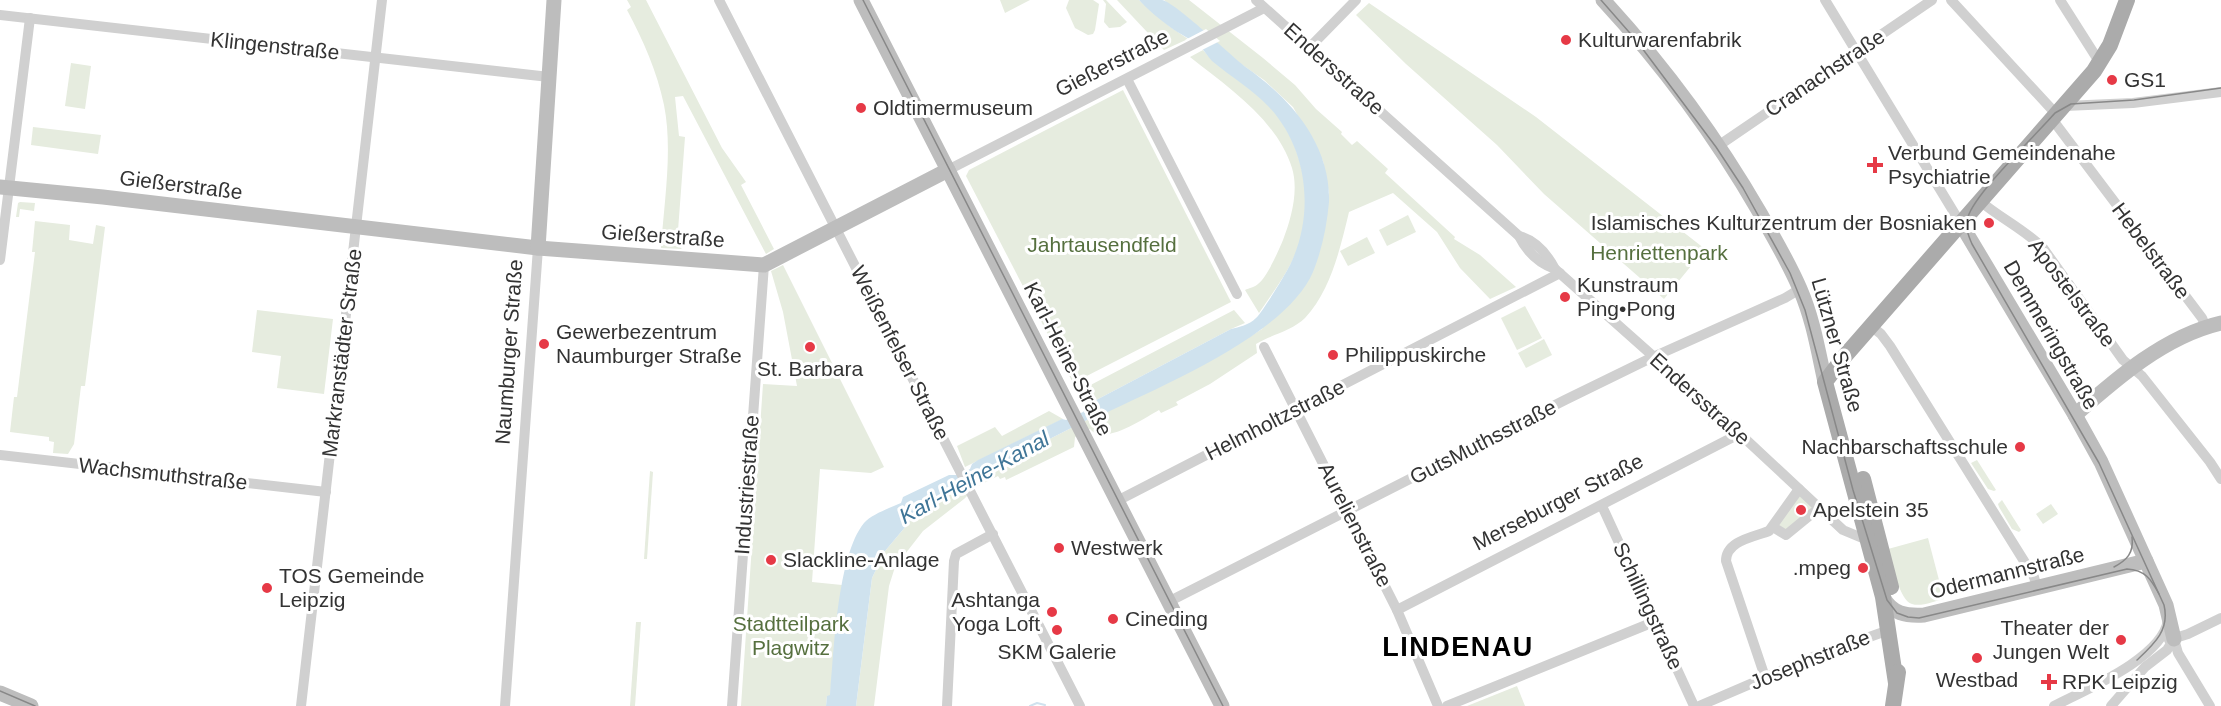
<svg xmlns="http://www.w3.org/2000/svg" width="2221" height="706" viewBox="0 0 2221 706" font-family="Arial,sans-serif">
	<rect width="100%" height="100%" fill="#fff"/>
	<g fill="#e6ecdf">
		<path d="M627 0H646L722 148 746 182 741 185 774 249 766 254 683 96 675 97 679 136 685 137 677 244 682 249 661 248C664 202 673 150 664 105 657 71 643 40 627 10L631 7Z"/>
		<polygon points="1000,0 1030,0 1005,13"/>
		<polygon points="1069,0 1093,0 1099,4 1095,30 1093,34 1088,35 1075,28 1066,8"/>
		<polygon points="1103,0 1106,0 1127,22 1120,27 1109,28 1104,22 1106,4"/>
		<polygon points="1117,0 1139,0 1169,26 1188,39 1164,50"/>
		<path d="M1164 0H1189L1263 58 1295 85 1316 109 1342 132 1341 134 1352 145 1357 141 1388 169 1385 173 1455 237 1454 239 1480 255 1516 287 1490 299 1460 268 1437 232 1393 193 1349 212C1340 249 1331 290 1305 318 1292 331 1270 335 1256 344L1257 353 1210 384 1176 402 1178 405 1161 413 1159 410C1143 419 1104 446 1090 429L1075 437 1074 447 1006 480 1005 477 1000 479 998 476 976 487 964 499 923 531 895 567 889 586 874 706H856L872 578 885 551 917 513 957 490 959 485 1089 419H1093L1251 336 1262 329 1329 193 1323 161 1293 107 1264 80 1241 64Z"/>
		<polygon points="1369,3 1536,117 1705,249 1664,299 1544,194 1497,145 1406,64 1356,15"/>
		<path d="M1203 50 1211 59C1230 74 1251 88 1268 105 1303 141 1316 204 1297 250 1288 273 1273 292 1259 313L1245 290C1249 288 1255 287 1258 284 1267 277 1278 252 1283 240 1291 219 1299 191 1292 168 1277 120 1228 87 1190 57Z"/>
		<polygon points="71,63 91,66 85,109 65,106"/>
		<polygon points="1123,90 1231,302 1073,383 966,176 969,170"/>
		<polygon points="33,127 101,135 98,154 31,145"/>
		<polygon points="20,202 35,203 34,211 20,209 19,217 16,217 18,203"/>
		<polygon points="1408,215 1416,232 1387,246 1379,230"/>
		<polygon points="35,221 70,225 69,240 93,244 96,225 105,227 85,386 81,386 74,444 68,454 53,453 54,442 49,441 49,437 10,432 14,397 17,397 35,252 32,252"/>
		<polygon points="1367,237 1375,253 1348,266 1340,251"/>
		<polygon points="783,265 884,467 871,473 820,469 812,582 842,585 830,696 827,696 826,706 741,706 763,384 797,386 783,312 771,271"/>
		<polygon points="1525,306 1542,338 1517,350 1501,318"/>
		<polygon points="257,310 333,319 324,394 277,388 281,356 252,352"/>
		<polygon points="1234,310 1245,323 1231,329 1083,407 1082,404 1087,400 1081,390"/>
		<polygon points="1544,339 1552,355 1526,368 1518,353"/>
		<polygon points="1049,411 1063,419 965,467 957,446 995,427 1002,436"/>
		<polygon points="1977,460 1996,490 1994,491 1988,489 1971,463"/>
		<polygon points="650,471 653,472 647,559 644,559"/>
		<polygon points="1799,489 1819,508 1786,535 1775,519"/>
		<polygon points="2002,500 2021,530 2019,532 2012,529 1999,507 1998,504"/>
		<polygon points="2051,504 2058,514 2043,524 2036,514"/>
		<path d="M1928 538 1944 599C1935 601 1921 607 1912 604 1899 601 1892 561 1888 549Z"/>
		<polygon points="636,622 641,622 635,706 630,706"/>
		<polygon points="1517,686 1525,706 1467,706"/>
	</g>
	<path fill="#cfe2ee" d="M1139 0C1146 0 1154 0 1162 0 1175 2 1231 56 1247 68 1290 98 1331 144 1329 202 1327 225 1322 250 1313 272 1285 337 1154 389 1093 419H1089L959 485 957 490 917 513 885 551 872 578 856 706H826L827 696 830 695C834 652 837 556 864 523 872 514 890 508 901 503L903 497 949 475H958L970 469 972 464 978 460 1062 419 1066 420 1083 412V407L1231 329C1239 327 1249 325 1256 318 1263 311 1285 275 1290 265 1315 214 1308 149 1269 107 1252 89 1231 77 1212 61 1208 57 1205 51 1200 47 1192 39 1179 34 1170 27 1159 19 1148 10 1139 0Z"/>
	<polygon fill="#fff" points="1206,29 1220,41 1200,51 1185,40"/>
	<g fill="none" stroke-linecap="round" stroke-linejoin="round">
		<polyline stroke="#cfe2ee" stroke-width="2" points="1030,706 1037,703 1045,705"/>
		<g stroke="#d0d0d0" stroke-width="10">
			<polyline points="719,0 1080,706"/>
			<path d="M1256 0 1519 236C1527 252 1538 263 1555 269"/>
			<polyline points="1825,0 1961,224"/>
			<polyline points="1951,0 2057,115"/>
			<polyline points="2060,0 2100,63"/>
			<polyline points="0,15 549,77"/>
			<polyline points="1310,47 1356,0"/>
			<polyline points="1127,79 1237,294"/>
			<polyline points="2065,106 2133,103 2221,92"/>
			<polyline points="2052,119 2202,318 2206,327"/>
			<polyline points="1718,146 1932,0"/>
			<polyline points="948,170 1264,8"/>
			<path d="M1980 201C2000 218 2024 229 2043 248L2123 360 2142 376 2210 462 2221 479"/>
			<path d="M1519 236C1535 240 1547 254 1555 269L1725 420 1843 530 1867 540"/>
			<polyline points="0,260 30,18"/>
			<polyline points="1871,326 1881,334 1890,346 2034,577 2037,588"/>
			<polyline points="1264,347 1397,610 1438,706"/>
			<polyline points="0,455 326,492"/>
			<polyline points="1117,501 1560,273"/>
			<polyline points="1602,506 1694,706"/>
			<polyline points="1773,527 1786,535 1819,508"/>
			<polyline points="1168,602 1565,400 1653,357 1785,298 1800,289"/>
			<polyline points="1397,610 1739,434"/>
			<polyline points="2174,639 2178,653 2210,706"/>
			<polyline points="2169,640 2188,634 2221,618"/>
			<path d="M1765 677 1726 561C1726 541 1753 537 1769 531L1799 489"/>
			<polyline points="301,706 382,0"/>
			<polyline points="505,706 538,248"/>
			<polyline points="732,706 764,265"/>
			<polyline points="947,706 954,561 956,554 993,534"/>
			<polyline points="1447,706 1656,621"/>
			<polyline points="1699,706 1813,657 1889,630"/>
			<path d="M2054 706C2085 690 2163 658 2168 620"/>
			<polyline points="2111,706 2145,667 2167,650 2174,639"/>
		</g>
		<g stroke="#bdbdbd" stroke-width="15">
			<polyline points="861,0 1222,706"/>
			<path d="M1603 0C1663 65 1716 137 1760 213 1774 238 1789 263 1800 289 1813 319 1818 350 1825 382"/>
			<polyline points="0,187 103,197 538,248 764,265 948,170"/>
			<polyline points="1961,224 2075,415 2101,462 2166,605 2174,639"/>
			<polyline points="538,248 554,0"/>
			<path d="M2075 415C2117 378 2165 336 2221 323"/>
			<path d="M1883 597C1892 614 1906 616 1924 615L2146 561"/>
			<polyline points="0,693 31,706"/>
		</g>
		<g stroke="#ababab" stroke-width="16">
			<polyline points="1863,479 1891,587"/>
			<polyline points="1896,683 1883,597 1825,382 1844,357 2094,71 2110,45 2127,0"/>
			<polyline points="1893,706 1898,672"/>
		</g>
		<g stroke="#888" stroke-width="1.5">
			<polyline points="863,0 1223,706"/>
			<path d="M1601 0 1636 40 1716 147 1743 188 1790 273 1805 310 1853 490 1887 600 1897 613 1908 617 1919 618 2127 569C2145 570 2151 579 2159 594"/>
			<path d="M2114 567C2127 560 2134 553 2132 537"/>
			<path d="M2137 660C2154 644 2170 630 2164 605L2099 463 1972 244C1968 235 1965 227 1968 217 1975 193 2036 135 2055 113L2071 104 2134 100 2221 88"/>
			<polyline points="0,691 35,706"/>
		</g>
	</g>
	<g fill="#e63946" stroke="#fff" stroke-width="2">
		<circle cx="1566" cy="40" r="6"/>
		<circle cx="2112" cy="80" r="6"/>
		<circle cx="861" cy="108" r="6"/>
		<path d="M1872 156h6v6h6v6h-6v6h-6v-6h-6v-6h6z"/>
		<circle cx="1989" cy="223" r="6"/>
		<circle cx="1565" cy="297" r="6"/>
		<circle cx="544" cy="344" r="6"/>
		<circle cx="810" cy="347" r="6"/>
		<circle cx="1333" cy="355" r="6"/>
		<circle cx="2020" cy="447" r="6"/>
		<circle cx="1801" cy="510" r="6"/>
		<circle cx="1059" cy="548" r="6"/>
		<circle cx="771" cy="560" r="6"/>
		<circle cx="1863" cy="568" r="6"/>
		<circle cx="267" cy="588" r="6"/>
		<circle cx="1052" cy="612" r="6"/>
		<circle cx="1113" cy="619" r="6"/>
		<circle cx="1057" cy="630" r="6"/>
		<circle cx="2121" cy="640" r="6"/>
		<circle cx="1977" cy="658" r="6"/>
		<path d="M2046 673h6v6h6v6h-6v6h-6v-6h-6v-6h6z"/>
	</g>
	<g text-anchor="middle" stroke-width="6" stroke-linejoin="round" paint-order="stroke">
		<g font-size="21" fill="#333" stroke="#fff" text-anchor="start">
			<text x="1578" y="47">Kulturwarenfabrik</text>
			<text x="2124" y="87">GS1</text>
			<text x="873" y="115">Oldtimermuseum</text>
			<text x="1888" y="160">Verbund Gemeindenahe<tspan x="1888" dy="24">Psychiatrie</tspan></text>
			<text x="1977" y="230" text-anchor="end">Islamisches Kulturzentrum der Bosniaken</text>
			<text x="1577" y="292">Kunstraum<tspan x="1577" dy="24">Ping•Pong</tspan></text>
			<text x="556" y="339">Gewerbezentrum<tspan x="556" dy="24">Naumburger Straße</tspan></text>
			<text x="1345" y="362">Philippuskirche</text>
			<text x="810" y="376" text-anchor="middle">St. Barbara</text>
			<text x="2008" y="454" text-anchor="end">Nachbarschaftsschule</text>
			<text x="1813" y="517">Apelstein 35</text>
			<text x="1071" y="555">Westwerk</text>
			<text x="783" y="567">Slackline-Anlage</text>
			<text x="1851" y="575" text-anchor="end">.mpeg</text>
			<text x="279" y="583">TOS Gemeinde<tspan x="279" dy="24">Leipzig</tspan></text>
			<text x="1040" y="607" text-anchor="end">Ashtanga<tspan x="1040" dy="24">Yoga Loft</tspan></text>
			<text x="1125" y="626">Cineding</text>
			<text x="2109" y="635" text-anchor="end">Theater der<tspan x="2109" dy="24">Jungen Welt</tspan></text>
			<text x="1057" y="659" text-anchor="middle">SKM Galerie</text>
			<text x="1977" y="687" text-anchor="middle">Westbad</text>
			<text x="2062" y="689">RPK Leipzig</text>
		</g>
		<g font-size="21" fill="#333" stroke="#fff">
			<text transform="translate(275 46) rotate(6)" y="7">Klingenstraße</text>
			<text transform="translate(1112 63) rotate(-27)" y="7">Gießerstraße</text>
			<text transform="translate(1334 69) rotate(42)" y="7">Endersstraße</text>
			<text transform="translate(1825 73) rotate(-34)" y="7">Cranachstraße</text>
			<text transform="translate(181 185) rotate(7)" y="7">Gießerstraße</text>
			<text transform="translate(663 236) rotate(4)" y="7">Gießerstraße</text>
			<text transform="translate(2151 251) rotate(53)" y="7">Hebelstraße</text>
			<text transform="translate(2072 293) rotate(53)" y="7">Apostelstraße</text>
			<text transform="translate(2051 335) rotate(60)" y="7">Demmeringstraße</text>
			<text transform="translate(1837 345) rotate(74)" y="7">Lützner Straße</text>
			<text transform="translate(509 352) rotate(-86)" y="7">Naumburger Straße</text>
			<text transform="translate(342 353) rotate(-83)" y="7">Markranstädter Straße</text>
			<text transform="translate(900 353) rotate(63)" y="7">Weißenfelser Straße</text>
			<text transform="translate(1068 359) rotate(63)" y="7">Karl-Heine-Straße</text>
			<text transform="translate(1700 399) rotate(42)" y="7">Endersstraße</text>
			<text transform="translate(1275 420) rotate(-27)" y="7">Helmholtzstraße</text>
			<text transform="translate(1483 442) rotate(-27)" y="7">GutsMuthsstraße</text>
			<text transform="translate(163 474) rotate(6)" y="7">Wachsmuthstraße</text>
			<text transform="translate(747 485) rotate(-86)" y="7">Industriestraße</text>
			<text transform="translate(1558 502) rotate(-27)" y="7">Merseburger Straße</text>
			<text transform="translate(1355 525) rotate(63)" y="7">Aurelienstraße</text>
			<text transform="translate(2007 573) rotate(-14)" y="7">Odermannstraße</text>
			<text transform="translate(1648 606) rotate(65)" y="7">Schillingstraße</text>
			<text transform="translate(1810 660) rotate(-22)" y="7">Josephstraße</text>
		</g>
		<g font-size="21" fill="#56703f" stroke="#fff">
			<text x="1102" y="252">Jahrtausendfeld</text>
			<text x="1659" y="260">Henriettenpark</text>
			<text x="791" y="631">Stadtteilpark<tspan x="791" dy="24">Plagwitz</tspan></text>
		</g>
		<g font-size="22" font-style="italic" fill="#3f7597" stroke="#fff">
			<text transform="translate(974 477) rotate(-29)" y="8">Karl-Heine-Kanal</text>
		</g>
		<g font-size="27" font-weight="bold" letter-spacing="1.5" fill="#000" stroke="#fff">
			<text x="1458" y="656">LINDENAU</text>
		</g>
	</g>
</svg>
